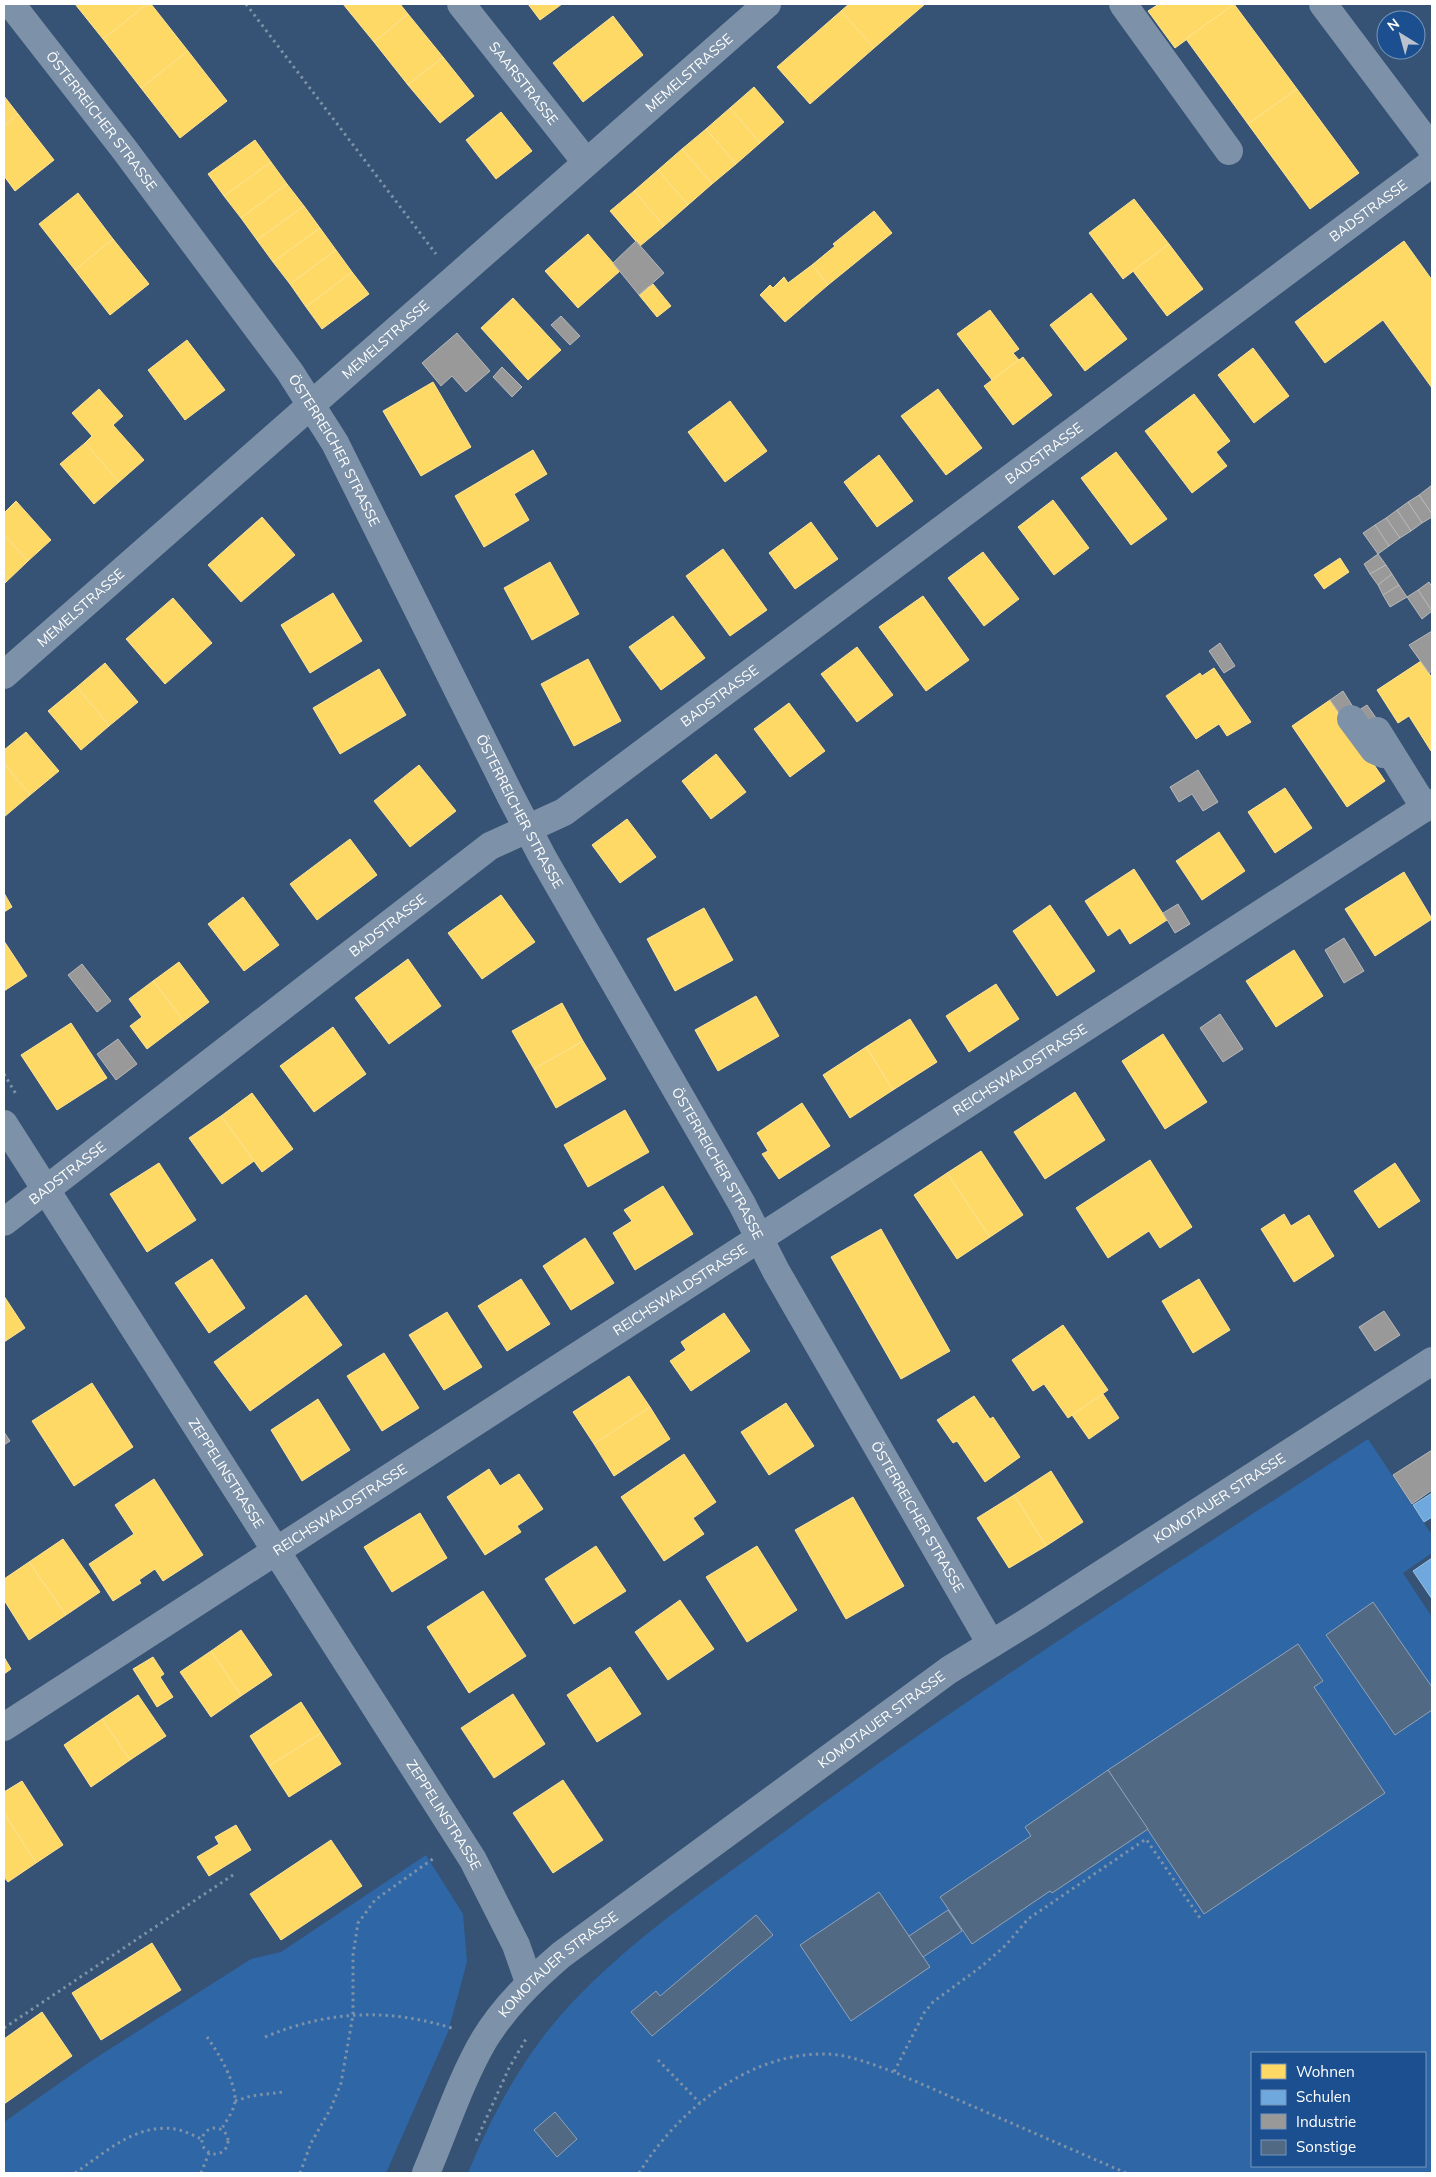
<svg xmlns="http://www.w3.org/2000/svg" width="1436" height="2177" viewBox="0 0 1436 2177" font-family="Mulish,sans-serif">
	<rect width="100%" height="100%" fill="#365274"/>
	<g fill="#2f66a5" fill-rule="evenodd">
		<path d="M1368 1439 1432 1535V1553L1403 1573 1432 1617V2173H468C491 2117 520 2062 560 2016 624 1943 707 1889 784 1832 972 1692 1172 1567 1368 1439ZM1252 2053H1425V2166H1252Z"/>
		<polygon points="426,1855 463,1914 467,1962 448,2032 386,2173 4,2173 4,2122 91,2061 251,1959 281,1952"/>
	</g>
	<g fill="#ffd966" stroke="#ffe494">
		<polygon points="75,4 147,4 103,39"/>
		<polygon points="147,4 151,4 188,51 141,88 103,39"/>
		<polygon points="343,4 400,4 408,14 374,42"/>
		<polygon points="528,4 562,4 540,20"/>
		<polygon points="849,4 925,4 874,48 841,11"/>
		<polygon points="1159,4 1235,4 1175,48 1148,11"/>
		<polygon points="1234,4 1297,89 1248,124 1186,39"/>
		<polygon points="841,11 874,48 810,104 777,67"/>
		<polygon points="408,14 443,57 408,85 374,42"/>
		<polygon points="613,16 643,55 583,102 553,63"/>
		<polygon points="188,51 227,101 180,138 141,88"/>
		<polygon points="443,57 474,96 440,123 408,85"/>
		<polygon points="754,87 784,122 760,143 730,108"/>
		<polygon points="1297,89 1359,173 1310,209 1248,124"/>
		<polygon points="4,96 18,114 4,126"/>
		<polygon points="730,108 760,143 736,164 706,129"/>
		<polygon points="501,112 532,151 496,179 466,140"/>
		<polygon points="18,114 54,160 15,191 4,176 4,126"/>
		<polygon points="706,129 736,164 712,184 682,149"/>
		<polygon points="255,140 271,162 224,196 208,174"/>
		<polygon points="682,149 712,184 688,205 658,170"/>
		<polygon points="271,162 287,184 241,218 224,196"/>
		<polygon points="658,170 688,205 664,226 634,191"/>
		<polygon points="287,184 304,206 257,240 241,218"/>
		<polygon points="634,191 664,226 640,246 610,211"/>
		<polygon points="78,193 113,239 75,270 39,224"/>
		<polygon points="1134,199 1169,244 1123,279 1089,233"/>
		<polygon points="304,206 320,228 273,262 257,240"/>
		<polygon points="874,211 892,233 828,285 812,265 835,246 833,244"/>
		<polygon points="320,228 336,250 290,284 273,262"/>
		<polygon points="588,234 620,271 578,308 545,271"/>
		<polygon points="113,239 149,284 110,315 75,270"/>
		<polygon points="1404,241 1432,280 1432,388 1383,320 1325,363 1295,322"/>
		<polygon points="1169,244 1203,289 1167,316 1133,271"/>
		<polygon points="336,250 352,272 306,307 290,284"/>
		<polygon points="812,265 828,285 785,322 760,295 770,285 773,288 784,277 788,283"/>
		<polygon points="352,272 369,294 322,329 306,307"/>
		<polygon points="653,284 671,306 657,317 639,295"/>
		<polygon points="1091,293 1127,339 1085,371 1050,325"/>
		<polygon points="513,298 561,350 528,380 481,328"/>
		<polygon points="990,310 1019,349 1013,353 1019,360 992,380 957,334"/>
		<polygon points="187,340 225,390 185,420 148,370"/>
		<polygon points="1253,348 1289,396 1254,423 1218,375"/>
		<polygon points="1023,357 1052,395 1013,425 984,386"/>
		<polygon points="433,382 471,447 421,476 383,411"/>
		<polygon points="99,389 123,416 113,425 144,460 119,482 85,443 92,436 72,413"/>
		<polygon points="938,389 982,448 946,475 901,416"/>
		<polygon points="1194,394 1230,441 1216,452 1227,466 1192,493 1145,431"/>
		<polygon points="730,401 767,451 725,482 688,432"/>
		<polygon points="85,443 119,482 94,504 60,464"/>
		<polygon points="533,450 547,474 514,494 529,520 484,547 455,496"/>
		<polygon points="1116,452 1167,519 1131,545 1081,478"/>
		<polygon points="879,455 913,501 877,527 844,482"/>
		<polygon points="1053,500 1089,548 1054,575 1018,527"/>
		<polygon points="16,501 51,540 28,561 4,535 4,513"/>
		<polygon points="262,517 295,555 241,602 208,565"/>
		<polygon points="811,522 838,559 795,589 769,553"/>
		<polygon points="4,535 28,561 5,583 4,582"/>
		<polygon points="723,549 767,610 730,636 686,576"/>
		<polygon points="983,552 1019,599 984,626 948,578"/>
		<polygon points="1340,558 1349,572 1324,589 1314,575"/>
		<polygon points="550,562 579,614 532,640 504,588"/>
		<polygon points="333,593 362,641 310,673 281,625"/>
		<polygon points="923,596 969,660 926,691 879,627"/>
		<polygon points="173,598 212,643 165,684 126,639"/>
		<polygon points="673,616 705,658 661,690 629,647"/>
		<polygon points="857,647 893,695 857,722 821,674"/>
		<polygon points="588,659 621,721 574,746 541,684"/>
		<polygon points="1421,661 1432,678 1431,751 1409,716 1398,723 1377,690"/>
		<polygon points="105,663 138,702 109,726 77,687"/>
		<polygon points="1214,668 1251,722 1227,736 1219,724 1196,739 1166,696 1200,673 1202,676"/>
		<polygon points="379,669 406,715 340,754 313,708"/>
		<polygon points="77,687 109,726 81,750 48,711"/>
		<polygon points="1330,700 1385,781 1347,807 1292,726"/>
		<polygon points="789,703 825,751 790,777 754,729"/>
		<polygon points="26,732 59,771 30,795 4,763 4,750"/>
		<polygon points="716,754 746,792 711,819 682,781"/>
		<polygon points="4,763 30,795 4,817"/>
		<polygon points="419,765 456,811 410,847 374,801"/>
		<polygon points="1285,788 1312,828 1275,853 1248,812"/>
		<polygon points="627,819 656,857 620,883 592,845"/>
		<polygon points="1219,832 1245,871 1202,900 1176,861"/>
		<polygon points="350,839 377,875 317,920 290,884"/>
		<polygon points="1134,869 1167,920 1130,944 1120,928 1108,936 1085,901"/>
		<polygon points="1404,872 1432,919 1375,956 1345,909"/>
		<polygon points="4,893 12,907 4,912"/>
		<polygon points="501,895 535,942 482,979 448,933"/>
		<polygon points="243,897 279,945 244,971 208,924"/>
		<polygon points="1050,905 1095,971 1057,996 1013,931"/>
		<polygon points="704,908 733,960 675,991 647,939"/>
		<polygon points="4,941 27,976 4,991"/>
		<polygon points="1294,950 1323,996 1276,1027 1246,981"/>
		<polygon points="408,959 441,1006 389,1044 355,998"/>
		<polygon points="179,962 209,1002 184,1021 153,981"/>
		<polygon points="153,981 184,1021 147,1049 130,1026 142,1017 129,999"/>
		<polygon points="996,984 1019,1019 969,1052 946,1016"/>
		<polygon points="756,996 779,1036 718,1071 695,1030"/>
		<polygon points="562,1003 583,1041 534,1069 512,1031"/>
		<polygon points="910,1019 937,1062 893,1090 866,1047"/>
		<polygon points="71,1023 107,1078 57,1110 21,1055"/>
		<polygon points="333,1027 366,1074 314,1112 280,1066"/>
		<polygon points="1163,1034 1207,1102 1165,1129 1122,1061"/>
		<polygon points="583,1041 606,1079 556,1108 534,1069"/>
		<polygon points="866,1047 893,1090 850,1118 823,1075"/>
		<polygon points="1075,1092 1105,1140 1045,1179 1014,1132"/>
		<polygon points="252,1093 293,1149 262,1172 221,1116"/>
		<polygon points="802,1103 830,1146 779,1179 762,1154 768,1151 757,1133"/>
		<polygon points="625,1110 649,1152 588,1187 564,1145"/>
		<polygon points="221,1116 254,1161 222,1184 189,1138"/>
		<polygon points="981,1151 1023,1215 990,1237 947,1173"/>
		<polygon points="1150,1160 1192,1227 1160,1248 1149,1231 1108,1258 1076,1208"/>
		<polygon points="159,1163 196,1220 147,1252 110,1194"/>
		<polygon points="1395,1163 1420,1201 1379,1228 1354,1191"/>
		<polygon points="947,1173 990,1237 957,1259 914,1195"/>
		<polygon points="663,1186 693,1234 635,1270 613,1233 632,1221 624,1210"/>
		<polygon points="1284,1214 1291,1226 1309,1215 1334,1256 1294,1282 1261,1229"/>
		<polygon points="881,1229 950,1351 901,1379 831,1257"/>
		<polygon points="585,1238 614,1283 571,1310 543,1266"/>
		<polygon points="212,1259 245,1308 209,1333 175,1283"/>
		<polygon points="521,1279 550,1324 507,1351 478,1306"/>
		<polygon points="1199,1279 1230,1330 1193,1353 1162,1301"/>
		<polygon points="306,1295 342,1345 250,1411 214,1362"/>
		<polygon points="4,1296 25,1328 4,1342"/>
		<polygon points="447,1312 482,1367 444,1390 409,1335"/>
		<polygon points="724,1313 750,1351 691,1391 670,1361 686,1350 681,1342"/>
		<polygon points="1063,1325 1108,1390 1068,1418 1044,1384 1033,1391 1012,1360"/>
		<polygon points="384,1353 419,1408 382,1431 347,1376"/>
		<polygon points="629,1376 650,1407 594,1444 573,1412"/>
		<polygon points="92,1383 133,1447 74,1486 32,1421"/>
		<polygon points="1103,1394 1119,1418 1089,1439 1072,1415"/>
		<polygon points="974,1396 990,1419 993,1417 1020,1457 985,1482 957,1441 953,1443 937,1420"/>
		<polygon points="318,1399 350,1450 302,1481 271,1430"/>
		<polygon points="786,1403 814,1446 769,1475 741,1432"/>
		<polygon points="650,1407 670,1439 614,1476 594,1444"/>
		<polygon points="684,1454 716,1502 693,1518 704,1534 664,1561 621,1497"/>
		<polygon points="489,1469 500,1486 519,1474 543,1509 517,1526 521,1532 485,1555 447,1497"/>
		<polygon points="1051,1471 1083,1522 1046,1546 1014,1495"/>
		<polygon points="154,1479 203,1555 163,1581 155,1569 139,1580 141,1583 113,1601 89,1564 134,1534 115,1505"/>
		<polygon points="1014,1495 1046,1546 1009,1568 977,1518"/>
		<polygon points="853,1497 904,1586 846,1619 795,1530"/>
		<polygon points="420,1513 447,1558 392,1592 364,1547"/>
		<polygon points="63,1539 100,1592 66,1615 29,1562"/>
		<polygon points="596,1546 626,1591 574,1624 545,1579"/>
		<polygon points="757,1546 797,1610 747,1642 706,1577"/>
		<polygon points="29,1562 66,1615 29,1640 4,1600 4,1579"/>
		<polygon points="483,1591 526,1656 469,1693 427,1627"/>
		<polygon points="680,1600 714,1649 668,1680 635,1632"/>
		<polygon points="241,1630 272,1675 241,1696 211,1651"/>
		<polygon points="211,1651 241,1696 211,1717 180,1672"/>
		<polygon points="4,1657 11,1669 4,1674"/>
		<polygon points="153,1657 164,1674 160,1677 173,1697 157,1707 133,1669"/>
		<polygon points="610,1667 641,1714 597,1742 567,1695"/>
		<polygon points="513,1694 545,1744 494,1778 461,1728"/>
		<polygon points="138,1695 166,1736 130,1760 102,1719"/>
		<polygon points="301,1702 321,1733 269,1766 250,1736"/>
		<polygon points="102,1719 130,1760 91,1787 64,1745"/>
		<polygon points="321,1733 341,1764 289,1797 269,1766"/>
		<polygon points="563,1780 603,1840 553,1873 513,1813"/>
		<polygon points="22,1781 63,1845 36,1863 4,1813 4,1792"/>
		<polygon points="4,1813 36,1863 8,1882 4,1877"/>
		<polygon points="236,1825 251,1850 209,1876 197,1857 219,1844 215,1837"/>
		<polygon points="331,1840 362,1886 281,1940 250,1894"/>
		<polygon points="152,1943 181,1990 101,2040 72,1993"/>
		<polygon points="42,2012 72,2056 4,2104 4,2039"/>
	</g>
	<g fill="#6fa8dc" stroke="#9ac2e6">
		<polygon points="1432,1493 1432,1517 1424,1522 1413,1505"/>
		<polygon points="1432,1558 1432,1599 1413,1571"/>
	</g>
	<g fill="#999" stroke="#b8b8b8">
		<polygon points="636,241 664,273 639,295 613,263"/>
		<polygon points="561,316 580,336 570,345 551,325"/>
		<polygon points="457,333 490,371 466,392 452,376 441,386 422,363"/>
		<polygon points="502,367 522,387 512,397 493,377"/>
		<polygon points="1432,485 1432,514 1419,495"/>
		<polygon points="1419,495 1432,514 1432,517 1422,523 1408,502"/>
		<polygon points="1408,502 1422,523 1411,531 1397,510"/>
		<polygon points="1397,510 1411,531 1400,538 1386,518"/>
		<polygon points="1386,518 1400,538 1389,546 1375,525"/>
		<polygon points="1375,525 1389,546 1378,554 1363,533"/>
		<polygon points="1378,554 1386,565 1370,574 1364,564"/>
		<polygon points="1386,565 1392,574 1378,585 1370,574"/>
		<polygon points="1392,574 1399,585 1383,595 1378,585"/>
		<polygon points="1429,582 1432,587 1432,611 1418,590"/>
		<polygon points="1399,585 1407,597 1390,607 1383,595"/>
		<polygon points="1418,590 1432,611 1422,619 1407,597"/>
		<polygon points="1432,631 1432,671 1429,673 1409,645"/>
		<polygon points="1220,643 1235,666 1224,673 1209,651"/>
		<polygon points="1343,691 1358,715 1346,723 1330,700"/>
		<polygon points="1367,705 1383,728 1372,734 1356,712"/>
		<polygon points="1198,770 1218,802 1203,811 1192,794 1179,802 1170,787"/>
		<polygon points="1178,904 1190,924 1175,933 1163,913"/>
		<polygon points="1344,938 1364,971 1344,983 1325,950"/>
		<polygon points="82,964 111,1001 97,1012 68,975"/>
		<polygon points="1220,1014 1243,1049 1223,1062 1200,1028"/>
		<polygon points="118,1039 137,1064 116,1080 97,1054"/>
		<polygon points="1384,1311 1400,1335 1375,1351 1359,1327"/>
		<polygon points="4,1432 10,1441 4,1445"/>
		<polygon points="1432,1450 1432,1490 1412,1504 1393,1475"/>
	</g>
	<g fill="#526984" stroke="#92a2b6">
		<polygon points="1373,1602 1432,1687 1432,1710 1395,1735 1326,1635"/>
		<polygon points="1298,1644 1323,1681 1314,1687 1385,1793 1204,1914 1108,1770"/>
		<polygon points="1108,1770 1148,1829 1052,1893 1050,1891 972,1944 940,1897 1031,1836 1025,1827"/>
		<polygon points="879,1892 930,1967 851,2021 800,1945"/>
		<polygon points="948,1910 962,1931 923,1957 909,1936"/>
		<polygon points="756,1915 773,1935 652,2036 631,2012 656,1991 660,1996"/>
		<polygon points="555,2112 577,2139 557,2157 534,2130"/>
	</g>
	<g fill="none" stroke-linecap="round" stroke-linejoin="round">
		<g stroke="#7d92a8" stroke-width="3" stroke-dasharray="2.5 4" stroke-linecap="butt">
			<polyline points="246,4 436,254"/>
			<polyline points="4,1074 16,1094"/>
			<polyline points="4,2028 236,1873"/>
			<path d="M207 2037C218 2052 236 2082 235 2101 234 2111 226 2121 221 2130"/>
			<path d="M265 2037C330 2010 388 2008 455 2029"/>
			<polyline points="658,2060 700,2103"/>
			<polyline points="235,2101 251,2096 283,2092"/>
			<circle cx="215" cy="2141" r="13"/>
			<polyline points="476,2141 509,2068 526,2039"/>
			<path d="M75 2173C106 2152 136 2123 176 2129 185 2131 194 2136 202 2139"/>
			<polyline points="201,2173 209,2153"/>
			<polyline points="300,2173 311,2143 331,2108 341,2083 353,2015 353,1955 358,1923 375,1900 434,1858"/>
			<path d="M639 2173C677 2112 745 2055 821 2054 846 2053 871 2064 894 2072"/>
			<polyline points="1126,2173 894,2072 924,2013 933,2002 982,1966 1006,1945 1028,1919 1146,1839 1200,1918"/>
		</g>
		<g stroke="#7d92a8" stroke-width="28">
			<path id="s1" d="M11 4 124 149 290 372 335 443 510 795 543 858 742 1204 776 1271 991 1644"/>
			<path id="s2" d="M461 4 586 162"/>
			<polyline points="1123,4 1229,151"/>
			<polyline points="1323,4 1432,149"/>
			<path id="s3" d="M4 675 767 4"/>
			<polyline points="1351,719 1374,750 1383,754"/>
			<polyline points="1377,731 1425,808"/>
			<path id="s4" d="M4 1124 473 1860 516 1945 529 1982"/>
			<path id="s5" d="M4 1222 490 846 564 812 1432 163"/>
			<path id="s6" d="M4 1727 1432 803"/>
			<path id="s7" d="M426 2173C444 2131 461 2079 484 2040 504 2007 532 1980 561 1955L949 1670 1032 1619 1432 1361"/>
		</g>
	</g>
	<g text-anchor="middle" stroke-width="5" stroke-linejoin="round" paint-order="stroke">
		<g font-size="14" fill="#fff" stroke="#1b4f8f">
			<text dy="5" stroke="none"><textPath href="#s3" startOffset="912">MEMELSTRASSE</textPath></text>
			<text dy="5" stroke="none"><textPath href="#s2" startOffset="101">SAARSTRASSE</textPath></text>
			<text dy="5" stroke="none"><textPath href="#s1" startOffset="148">ÖSTERREICHER STRASSE</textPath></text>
			<text dy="5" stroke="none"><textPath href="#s5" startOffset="1700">BADSTRASSE</textPath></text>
			<text dy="5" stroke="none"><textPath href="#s3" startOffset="508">MEMELSTRASSE</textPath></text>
			<text dy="5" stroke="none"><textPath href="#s1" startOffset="552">ÖSTERREICHER STRASSE</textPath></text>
			<text dy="5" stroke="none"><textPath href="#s5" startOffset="1295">BADSTRASSE</textPath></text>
			<text dy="5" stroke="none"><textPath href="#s3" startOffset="102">MEMELSTRASSE</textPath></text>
			<text dy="5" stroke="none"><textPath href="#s5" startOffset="890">BADSTRASSE</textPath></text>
			<text dy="5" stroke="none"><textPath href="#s1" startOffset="958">ÖSTERREICHER STRASSE</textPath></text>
			<text dy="5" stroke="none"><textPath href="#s5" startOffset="485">BADSTRASSE</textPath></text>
			<text dy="5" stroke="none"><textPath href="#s6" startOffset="1210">REICHSWALDSTRASSE</textPath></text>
			<text dy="5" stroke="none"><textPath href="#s1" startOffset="1362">ÖSTERREICHER STRASSE</textPath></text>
			<text dy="5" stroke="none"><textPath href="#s5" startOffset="80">BADSTRASSE</textPath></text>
			<text dy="5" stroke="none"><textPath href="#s6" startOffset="805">REICHSWALDSTRASSE</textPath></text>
			<text dy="5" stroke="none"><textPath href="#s4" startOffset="414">ZEPPELINSTRASSE</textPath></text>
			<text dy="5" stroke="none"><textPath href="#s7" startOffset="1062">KOMOTAUER STRASSE</textPath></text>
			<text dy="5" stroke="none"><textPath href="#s6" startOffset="400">REICHSWALDSTRASSE</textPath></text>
			<text dy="5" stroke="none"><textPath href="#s1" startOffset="1768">ÖSTERREICHER STRASSE</textPath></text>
			<text dy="5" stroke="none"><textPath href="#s7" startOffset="658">KOMOTAUER STRASSE</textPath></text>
			<text dy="5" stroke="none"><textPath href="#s4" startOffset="819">ZEPPELINSTRASSE</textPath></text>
			<text dy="5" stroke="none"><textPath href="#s7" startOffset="252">KOMOTAUER STRASSE</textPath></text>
		</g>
	</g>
	<rect width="1436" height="2177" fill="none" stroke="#ffffff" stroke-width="10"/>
	<rect x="1251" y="2052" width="175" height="115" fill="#1b4f8f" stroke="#7695bc"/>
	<rect x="1261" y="2064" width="25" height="15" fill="#ffd966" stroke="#7695bc"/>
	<text x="1296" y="2077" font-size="15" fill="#ffffff">Wohnen</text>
	<rect x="1261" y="2090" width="25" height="15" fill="#6fa8dc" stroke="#7695bc"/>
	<text x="1296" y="2102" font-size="15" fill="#ffffff">Schulen</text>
	<rect x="1261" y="2114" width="25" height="15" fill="#999999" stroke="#7695bc"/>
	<text x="1296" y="2127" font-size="15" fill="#ffffff">Industrie</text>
	<rect x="1261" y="2140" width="25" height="15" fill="#526984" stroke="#7695bc"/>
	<text x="1296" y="2152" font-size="15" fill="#ffffff">Sonstige</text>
	<g transform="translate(1401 35) rotate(323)"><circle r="24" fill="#1b4f8f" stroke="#7695bc"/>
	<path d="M0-4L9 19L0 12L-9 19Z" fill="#b9c2ce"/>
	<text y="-8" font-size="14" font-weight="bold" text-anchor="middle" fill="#ffffff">N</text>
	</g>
</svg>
